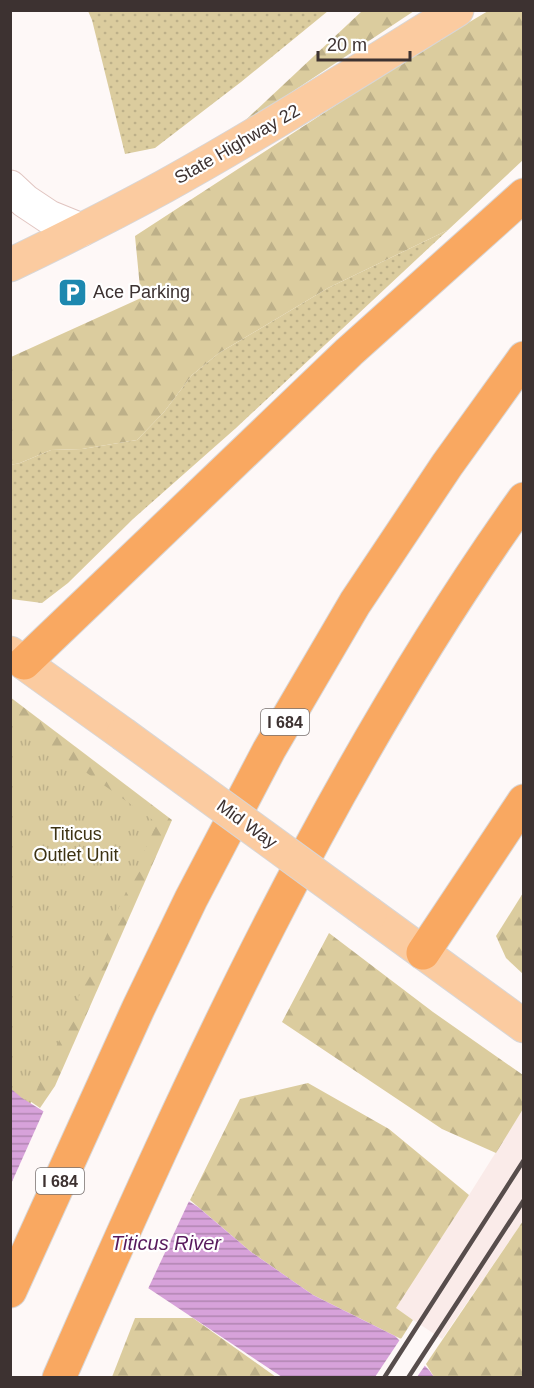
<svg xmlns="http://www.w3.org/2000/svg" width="534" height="1388" viewBox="0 0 534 1388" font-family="Helvetica,sans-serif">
	<defs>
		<pattern id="grass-dots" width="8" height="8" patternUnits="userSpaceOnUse" patternTransform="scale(1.5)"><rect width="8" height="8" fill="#dbcc9e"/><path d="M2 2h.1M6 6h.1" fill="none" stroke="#bdb089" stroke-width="1.8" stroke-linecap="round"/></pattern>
		<pattern id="forest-firs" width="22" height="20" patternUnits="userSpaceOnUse" patternTransform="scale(1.5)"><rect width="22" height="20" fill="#dbcc9e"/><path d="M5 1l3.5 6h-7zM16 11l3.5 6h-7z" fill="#bdb089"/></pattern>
		<pattern id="park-tufts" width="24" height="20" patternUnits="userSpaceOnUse" patternTransform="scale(1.5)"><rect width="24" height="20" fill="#dbcc9e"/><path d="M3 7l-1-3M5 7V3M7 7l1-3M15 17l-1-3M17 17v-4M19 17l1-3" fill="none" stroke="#bdb089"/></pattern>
		<pattern id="water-rules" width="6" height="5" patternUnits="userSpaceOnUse" patternTransform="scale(1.5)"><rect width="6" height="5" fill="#d7a2da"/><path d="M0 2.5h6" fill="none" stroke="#b085b1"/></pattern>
	</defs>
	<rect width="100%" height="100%" fill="#fef8f7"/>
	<polygon fill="#faebe9" points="523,1109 523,1221 442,1339 395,1308 469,1195"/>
	<g fill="url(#grass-dots)">
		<polygon points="88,11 328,11 241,82 155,148 125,154 92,20"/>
		<polygon points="448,230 236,428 133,519 68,583 42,603 11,599 10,465 20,463 51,450 82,449 137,440 164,412 192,375 219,353 328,288"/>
	</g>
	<g fill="url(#forest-firs)">
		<polygon points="362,11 414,11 235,130"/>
		<polygon points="488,11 523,11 523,160 448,230 328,288 219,353 192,375 164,412 137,440 82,449 51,450 20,463 11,465 11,357 141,298 135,236 399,64"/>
		<polygon points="10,697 172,820 55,1086 40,1108 11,1088"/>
		<polygon points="523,893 523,974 506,958 496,936"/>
		<polygon points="329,933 433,1012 523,1075 523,1109 496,1153 442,1129 282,1022"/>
		<polygon points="308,1083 389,1129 469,1195 396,1308 413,1320 401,1339 313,1295 251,1252 190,1200 240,1099"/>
		<polygon points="523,1221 523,1377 434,1377 426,1364"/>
		<polygon points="135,1318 193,1318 276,1377 112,1377"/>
	</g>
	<polygon fill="url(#park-tufts)" points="11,719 157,823 11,1147"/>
	<polygon fill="url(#water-rules)" points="10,1088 22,1098 198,1207 251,1252 313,1295 395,1336 429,1370 434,1377 282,1377 11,1197"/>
	<g fill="#fef8f7">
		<polygon points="45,1108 190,1199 147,1291 10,1201 11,1184"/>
		<polygon points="401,1338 426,1363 426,1364 417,1377 375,1377"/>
	</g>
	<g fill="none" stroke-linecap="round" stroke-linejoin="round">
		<defs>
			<polyline id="minor" points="10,187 25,201 49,217 81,230"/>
			<g id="major">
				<path d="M10 265C62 240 114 214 165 186 264 131 360 70 457 10"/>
				<polyline points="10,653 123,734"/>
				<polyline points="370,914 524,1026"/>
			</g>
			<g id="highway">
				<polyline points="24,663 349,352 524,195"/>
				<polyline points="423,953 524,801"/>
				<polyline points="10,1291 138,1009 191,899 269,750 355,603 447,465 524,358"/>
				<path d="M59 1378C192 1074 331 770 524 499"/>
			</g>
		</defs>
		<use href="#minor" stroke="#e1c5c1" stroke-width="35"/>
		<use href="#major" stroke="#d8d6d6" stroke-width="35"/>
		<use href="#highway" stroke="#d8d6d6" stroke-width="35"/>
		<use href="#minor" stroke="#fff" stroke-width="33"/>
		<use href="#major" stroke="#fbcba0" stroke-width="33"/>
		<use href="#highway" stroke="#f9a861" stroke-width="33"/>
		<g stroke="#574d4c" stroke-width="4.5">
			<polyline points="384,1378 524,1160"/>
			<polyline points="408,1378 524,1200"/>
		</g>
		<defs>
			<polyline id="major-bridge" points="123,734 370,914"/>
		</defs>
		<use href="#major-bridge" stroke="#d8d6d6" stroke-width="35" stroke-linecap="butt"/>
		<use href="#major-bridge" stroke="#fbcba0" stroke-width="33"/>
	</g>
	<defs>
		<symbol id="parking-square" viewBox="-11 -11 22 22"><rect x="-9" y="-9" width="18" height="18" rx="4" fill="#1d88af" stroke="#fff"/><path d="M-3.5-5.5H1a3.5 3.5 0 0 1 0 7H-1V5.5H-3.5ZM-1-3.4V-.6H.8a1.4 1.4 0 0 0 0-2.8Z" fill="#fff"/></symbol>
	</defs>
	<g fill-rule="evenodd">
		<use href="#parking-square" x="56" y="276" width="33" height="33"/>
	</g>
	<g text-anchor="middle" stroke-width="4.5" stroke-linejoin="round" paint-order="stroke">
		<g fill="#fff" stroke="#77706f" stroke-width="1.5">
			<rect x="261" y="709" width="48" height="26" rx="4.5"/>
			<rect x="36" y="1168" width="48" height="26" rx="4.5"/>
		</g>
		<g font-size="16" font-weight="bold" fill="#3d3231">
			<text x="285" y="728">I 684</text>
			<text x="60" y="1187">I 684</text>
		</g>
		<g font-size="18" fill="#3d3231" stroke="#fff">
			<text transform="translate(237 144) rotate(-30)" y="6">State Highway 22</text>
			<text transform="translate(247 824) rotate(36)" y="6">Mid Way</text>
		</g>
		<g font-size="18" fill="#3d3231" stroke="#fff" text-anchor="start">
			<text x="93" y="298">Ace Parking</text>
		</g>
		<g font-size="18" fill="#3d3313" stroke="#fff">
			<text x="76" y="840">Titicus<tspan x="76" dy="21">Outlet Unit</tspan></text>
		</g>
		<g font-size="20" font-style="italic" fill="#581a5d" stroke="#fff">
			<text x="166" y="1250">Titicus River</text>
		</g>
	</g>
	<rect width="534" height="1388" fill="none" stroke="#3d3231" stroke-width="24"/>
	<path d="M318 51v9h92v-9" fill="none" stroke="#3d3231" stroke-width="3"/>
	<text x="327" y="51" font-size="18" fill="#3d3231" stroke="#ffffff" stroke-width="4.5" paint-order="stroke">20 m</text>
</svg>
